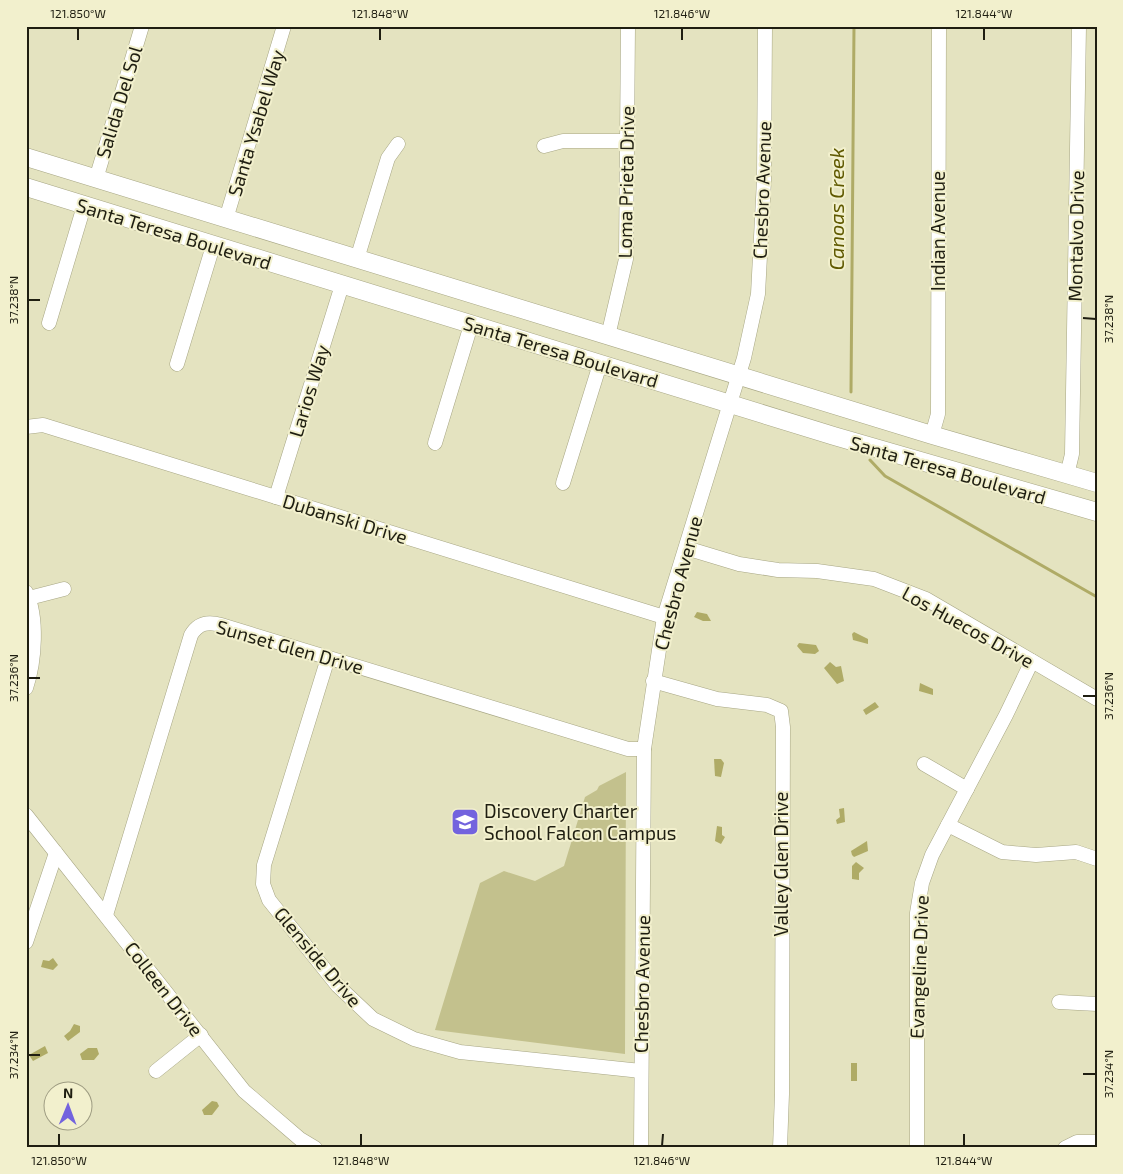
<svg xmlns="http://www.w3.org/2000/svg" width="1123" height="1174" viewBox="0 0 1123 1174" font-family="'Exo 2',sans-serif">
	<rect width="100%" height="100%" fill="#e4e3c0"/>
	<polygon fill="#c3c18d" points="626,772 625,1054 435,1030 480,883 504,871 535,881 564,866 585,797 597,790 599,786"/>
	<g fill="#afab66">
		<polygon points="697,612 707,614 711,621 703,621 694,617"/>
		<polygon points="854,632 868,639 868,644 853,640 852,634"/>
		<polygon points="799,643 816,645 819,651 815,654 803,653 797,646"/>
		<polygon points="830,662 836,667 841,666 844,681 837,684 824,668"/>
		<polygon points="920,683 933,689 933,695 919,691"/>
		<polygon points="875,702 879,707 866,715 863,710"/>
		<polygon points="714,759 721,759 724,763 721,777 715,776"/>
		<polygon points="844,808 845,822 837,824 836,820 840,817 839,809"/>
		<polygon points="717,826 722,827 722,835 725,837 721,844 715,841"/>
		<polygon points="867,841 868,851 854,857 852,855 851,851"/>
		<polygon points="856,862 864,868 859,873 859,880 852,879 852,866"/>
		<polygon points="53,958 58,965 53,970 41,967 43,960 49,961"/>
		<polygon points="74,1024 80,1026 80,1032 68,1041 64,1036 70,1031"/>
		<polygon points="45,1046 48,1053 33,1061 29,1055"/>
		<polygon points="88,1048 97,1048 99,1054 94,1060 82,1060 80,1054"/>
		<rect x="851" y="1063" width="6" height="18"/>
		<polygon points="212,1101 217,1102 219,1106 212,1115 204,1115 202,1110"/>
	</g>
	<g fill="none" stroke-linecap="round" stroke-linejoin="round">
		<g stroke="#afab66" stroke-width="3">
			<polyline points="851,392 854,26"/>
			<polyline points="870,460 885,476 1097,597"/>
		</g>
		<defs>
			<g id="minor">
				<polyline points="544,146 563,141 627,141"/>
				<polyline points="96,179 142,26"/>
				<polyline points="226,219 284,26"/>
				<polyline points="357,259 388,158 398,144"/>
				<polyline points="49,323 84,206"/>
				<polyline points="608,336 626,259 628,26"/>
				<polyline points="177,364 213,246"/>
				<polyline points="26,427 43,425 664,617"/>
				<polyline points="932,435 938,414 939,26"/>
				<polyline points="435,443 471,325"/>
				<polyline points="1067,475 1072,454 1079,26"/>
				<polyline points="563,483 600,364"/>
				<polyline points="276,497 342,285"/>
				<polyline points="686,548 739,564 778,570 817,571 874,579 926,599 1097,699"/>
				<path d="M26 592C38 617 35 661 26 688"/>
				<polyline points="29,598 64,589"/>
				<polyline points="328,658 264,865 263,884 269,900 338,986 373,1019 414,1039 460,1052 641,1071"/>
				<polyline points="653,681 717,699 767,705 781,711 783,727 782,1094 780,1148"/>
				<polyline points="924,764 967,789"/>
				<polyline points="26,815 244,1091 300,1139 315,1148"/>
				<polyline points="948,825 1002,852 1036,855 1076,852 1097,859"/>
				<path d="M106 915 191 635C198 623 208 621 221 625L628 749H644"/>
				<polyline points="26,942 56,853"/>
				<polyline points="1059,1002 1097,1004"/>
				<polyline points="156,1071 201,1035"/>
				<polyline points="641,1148 644,749 664,617 744,358 758,294 764,180 765,26"/>
				<polyline points="917,1148 917,913 922,883 932,855 1006,715 1032,661"/>
				<polyline points="1065,1148 1077,1142 1097,1142"/>
			</g>
			<g id="major">
				<polyline points="26,157 932,435 1097,483"/>
				<polyline points="26,187 834,436 1097,512"/>
			</g>
		</defs>
		<use href="#minor" stroke="#a7a684" stroke-width="15"/>
		<use href="#major" stroke="#a7a684" stroke-width="19"/>
		<use href="#minor" stroke="#fff" stroke-width="14"/>
		<use href="#major" stroke="#fff" stroke-width="18"/>
	</g>
	<path fill="none" stroke="#1f1e11" stroke-width="2" d="M78 40V28M380 40V28M682 40V28M984 40V28M28 300H40M1083 318 1096 319M28 678H40M1083 696H1096M28 1055H40M1083 1074H1096M59 1146V1134M361 1146V1134M662 1146 663 1134M964 1146V1134"/>
	<defs>
		<symbol id="school-square" viewBox="-11 -11 22 22"><rect x="-9" y="-9" width="18" height="18" rx="4" fill="#7363de" stroke="#f2f0cd"/><path d="M0-5L7-2L0 1L-7-2ZM-4 1L0 2.5L4 1V4Q0 6-4 4Z" fill="#fff"/></symbol>
	</defs>
	<g fill-rule="evenodd">
		<use href="#school-square" x="449" y="806" width="32" height="32"/>
	</g>
	<g text-anchor="middle" stroke-width="4" stroke-linejoin="round" paint-order="stroke">
		<g font-size="19" fill="#1f1e11" stroke="#f2f0cd">
			<text transform="translate(119 102) rotate(-73)" y="7">Salida Del Sol</text>
			<text transform="translate(256 123) rotate(-73)" y="7">Santa Ysabel Way</text>
			<text transform="translate(626 182) rotate(-89)" y="7">Loma Prieta Drive</text>
			<text transform="translate(762 190) rotate(-88)" y="7">Chesbro Avenue</text>
			<text transform="translate(938 231) rotate(-90)" y="7">Indian Avenue</text>
			<text transform="translate(174 234) rotate(17)" y="7">Santa Teresa Boulevard</text>
			<text transform="translate(1076 236) rotate(-89)" y="7">Montalvo Drive</text>
			<text transform="translate(561 352) rotate(17)" y="7">Santa Teresa Boulevard</text>
			<text transform="translate(309 391) rotate(-73)" y="7">Larios Way</text>
			<text transform="translate(948 470) rotate(16)" y="7">Santa Teresa Boulevard</text>
			<text transform="translate(345 519) rotate(17)" y="7">Dubanski Drive</text>
			<text transform="translate(678 583) rotate(-75)" y="7">Chesbro Avenue</text>
			<text transform="translate(968 627) rotate(29)" y="7">Los Huecos Drive</text>
			<text transform="translate(290 647) rotate(16)" y="7">Sunset Glen Drive</text>
			<text transform="translate(781 864) rotate(-90)" y="7">Valley Glen Drive</text>
			<text transform="translate(318 957) rotate(50)" y="7">Glenside Drive</text>
			<text transform="translate(919 967) rotate(-88)" y="7">Evangeline Drive</text>
			<text transform="translate(642 984) rotate(-89)" y="7">Chesbro Avenue</text>
			<text transform="translate(164 989) rotate(52)" y="7">Colleen Drive</text>
		</g>
		<g font-size="19" fill="#1f1e11" stroke="#f2f0cd" text-anchor="start">
			<text x="484" y="818">Discovery Charter<tspan x="484" dy="22">School Falcon Campus</tspan></text>
		</g>
		<g font-size="20" font-style="italic" fill="#5f5900" stroke="#f2f0cd">
			<text transform="translate(837 209) rotate(-90)" y="7">Canoas Creek</text>
		</g>
	</g>
	<rect width="1123" height="1174" fill="none" stroke="#f2f0cd" stroke-width="55"/>
	<g transform="translate(68 1106) rotate(1)"><circle r="24" fill="#f2f0cd" stroke="#9e9c82"/>
	<path d="M0-4L9 19L0 12L-9 19Z" fill="#7363de"/>
	<text y="-8" font-size="14" font-weight="bold" text-anchor="middle" fill="#1f1e11">N</text>
	</g>
	<rect x="28" y="28" width="1068" height="1118" fill="none" stroke="#1f1e11" stroke-width="2"/>
	<g font-size="12" text-anchor="middle" fill="#1f1e11">
		<text x="78" y="18">121.850°W</text>
		<text x="380" y="18">121.848°W</text>
		<text x="682" y="18">121.846°W</text>
		<text x="984" y="18">121.844°W</text>
		<text transform="translate(14 300) rotate(-90)" y="4">37.238°N</text>
		<text transform="translate(1109 319) rotate(-90)" y="4">37.238°N</text>
		<text transform="translate(14 678) rotate(-90)" y="4">37.236°N</text>
		<text transform="translate(1109 696) rotate(-90)" y="4">37.236°N</text>
		<text transform="translate(14 1055) rotate(-90)" y="4">37.234°N</text>
		<text transform="translate(1109 1074) rotate(-90)" y="4">37.234°N</text>
		<text x="59" y="1165">121.850°W</text>
		<text x="361" y="1165">121.848°W</text>
		<text x="662" y="1165">121.846°W</text>
		<text x="964" y="1165">121.844°W</text>
	</g>
</svg>
